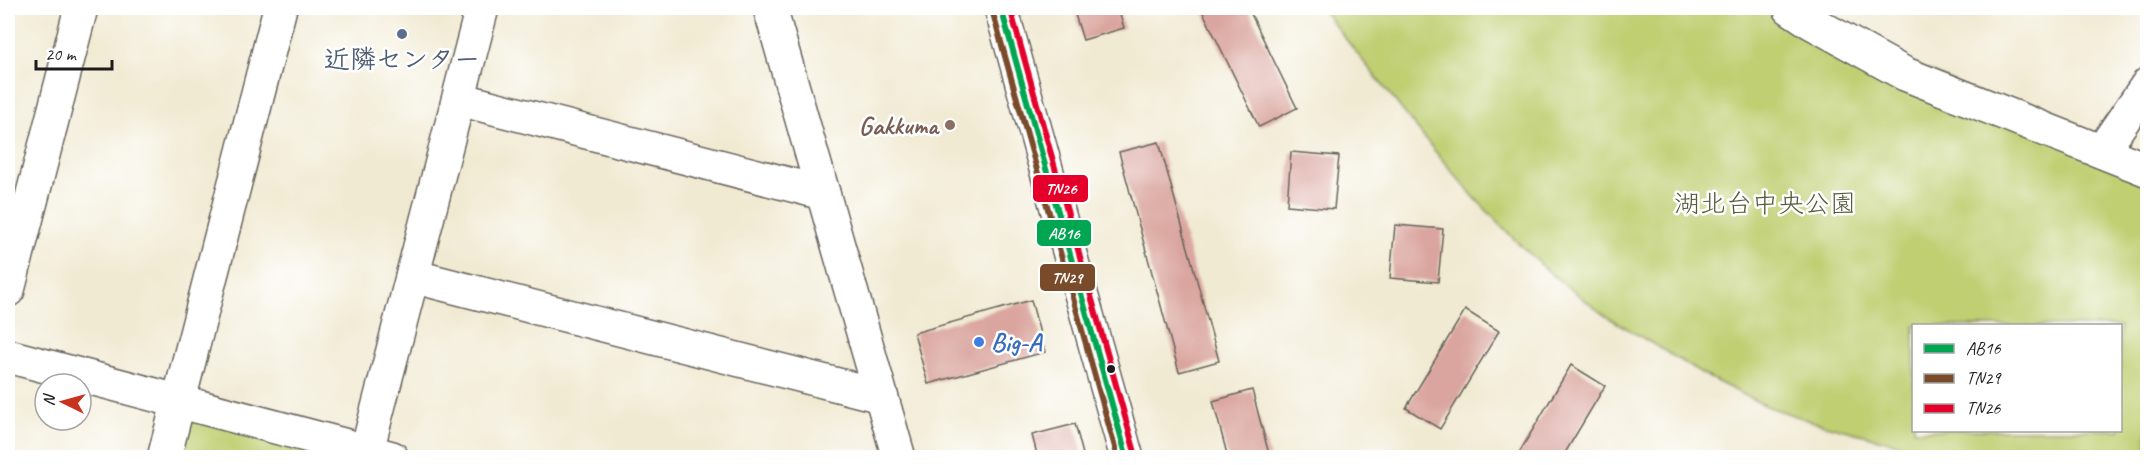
<svg xmlns="http://www.w3.org/2000/svg" width="2155" height="465" viewBox="0 0 2155 465" font-family="Caveat,'Klee One',sans-serif">
	<rect width="100%" height="100%" fill="#fff"/>
	<filter id="ink" filterUnits="userSpaceOnUse"><feTurbulence type="fractalNoise" baseFrequency=".0167" numOctaves="2"/><feDisplacementMap in="SourceGraphic" scale="12" xChannelSelector="R" yChannelSelector="G"/><feConvolveMatrix kernelMatrix="1 2 1 2 8 2 1 2 1" color-interpolation-filters="sRGB"/></filter>
	<filter id="wash" filterUnits="userSpaceOnUse"><feTurbulence type="fractalNoise" baseFrequency=".008" numOctaves="4" result="noise"/><feDisplacementMap in="SourceGraphic" scale="24" xChannelSelector="R" yChannelSelector="G"/><feGaussianBlur stdDeviation="1.35" result="paint"/><feColorMatrix in="noise" values="0 0 0 0 0 0 0 0 0 0 0 0 0 0 0 0 0 1.4 0 .05"/><feComposite in="paint" operator="in"/></filter>
	<g filter="url(#wash)">
		<rect width="100%" height="100%" fill="#f1ead3"/>
		<g fill="#c0cf72" stroke="#6e7647" stroke-width="1.5" fill-rule="evenodd">
			<path d="M1321 8H1790L2148 170 2147 457H1948L1814 422 1766 406 1710 378 1604 315 1550 273 1513 238 1473 196 1434 150ZM1914 326H2120V430H1914Z"/>
			<polygon points="178,401 365,458 164,458"/>
		</g>
		<g id="blocks">
			<g fill="#daa59e">
				<polygon points="1073,8 1118,8 1124,28 1083,40"/>
				<polygon points="1201,8 1248,8 1297,108 1259,127"/>
				<polygon points="1159,142 1219,361 1179,372 1119,152"/>
				<polygon points="1291,152 1339,156 1334,209 1287,205"/>
				<polygon points="1395,225 1443,229 1438,282 1390,278"/>
				<polygon points="1031,300 1045,352 928,384 914,333"/>
				<polygon points="1465,310 1499,331 1440,429 1406,408"/>
				<polygon points="1571,365 1605,386 1562,458 1516,458"/>
				<polygon points="1252,390 1270,458 1228,458 1213,401"/>
				<polygon points="1075,424 1084,458 1038,458 1032,435"/>
			</g>
		</g>
	</g>
	<g filter="url(#ink)">
		<use href="#blocks" fill-opacity="0" stroke="#67645c" stroke-width="1.5"/>
		<g fill="none" stroke-linecap="round" stroke-linejoin="round">
			<defs>
				<g id="minor">
					<polyline points="770,8 899,458"/>
					<polyline points="1001,8 1127,458"/>
					<polyline points="1790,8 1811,22 1905,74 2148,170"/>
					<polyline points="459,99 823,193"/>
					<polyline points="2102,151 2148,84"/>
					<polyline points="412,276 881,396"/>
					<polyline points="8,290 81,8"/>
					<polyline points="8,356 392,458"/>
					<polyline points="164,458 280,8"/>
					<polyline points="365,458 482,8"/>
				</g>
			</defs>
			<use href="#minor" stroke="#67645c" stroke-width="36"/>
			<use href="#minor" stroke="#fff" stroke-width="33"/>
			<defs>
				<polyline id="bus-1" points="1001,8 1127,458"/>
				<polyline id="bus-2" points="992,10 1118,458"/>
				<polyline id="bus-3" points="1010,8 1136,456"/>
			</defs>
			<use href="#bus-1" stroke="#fff" stroke-width="10"/>
			<use href="#bus-2" stroke="#fff" stroke-width="10"/>
			<use href="#bus-3" stroke="#fff" stroke-width="10"/>
			<use href="#bus-1" stroke="#00a651" stroke-width="6"/>
			<use href="#bus-2" stroke="#7a4b2a" stroke-width="6"/>
			<use href="#bus-3" stroke="#e4002b" stroke-width="6"/>
		</g>
	</g>
	<circle fill="#5c6f8a" stroke="#fff" stroke-width="2" cx="402" cy="34" r="6"/>
	<circle fill="#8d6e63" stroke="#fff" stroke-width="2" cx="950" cy="125" r="6"/>
	<circle fill="#3f7fe0" stroke="#fff" stroke-width="2" cx="979" cy="342" r="6"/>
	<circle fill="#1c1c1c" stroke="#fff" stroke-width="2" cx="1111" cy="369" r="5"/>
	<g text-anchor="middle" stroke-width="5" stroke-linejoin="round" paint-order="stroke">
		<g font-size="26" font-weight="bold" fill="#4e5e75" stroke="#fff">
			<text x="402" y="68">近隣センター</text>
		</g>
		<g font-size="26" font-weight="bold" fill="#785e54" stroke="#fff" text-anchor="end">
			<text x="938" y="134">Gakkuma</text>
		</g>
		<g font-size="26" fill="#555b3a" stroke="#fff">
			<text x="1765" y="212">湖北台中央公園</text>
		</g>
		<g font-size="26" font-weight="bold" fill="#366cbe" stroke="#fff" text-anchor="start">
			<text x="991" y="351">Big-A</text>
		</g>
	</g>
	<g stroke="#fff" stroke-width="2">
		<rect x="1032" y="174" width="57" height="29" rx="6" fill="#e4002b"/>
		<rect x="1036" y="219" width="56" height="28" rx="6" fill="#00a651"/>
		<rect x="1039" y="263" width="57" height="29" rx="6" fill="#7a4b2a"/>
	</g>
	<g font-size="16" text-anchor="middle" font-weight="bold" fill="#fff">
		<text x="1061" y="194">TN26</text>
		<text x="1064" y="239">AB16</text>
		<text x="1067" y="283">TN29</text>
	</g>
	<rect width="2155" height="465" fill="none" stroke="#fff" stroke-width="30"/>
	<rect x="1912" y="324" width="210" height="108" fill="#ffffff" stroke="#a4a4a4" stroke-width="1.5"/>
	<rect x="1924" y="344" width="30" height="9" fill="#00a651" stroke="#a4a4a4" stroke-width="1.5"/>
	<text x="1966" y="354" font-size="18" fill="#1c1c1c">AB16</text>
	<rect x="1924" y="374" width="30" height="9" fill="#7a4b2a" stroke="#a4a4a4" stroke-width="1.5"/>
	<text x="1966" y="384" font-size="18" fill="#1c1c1c">TN29</text>
	<rect x="1924" y="404" width="30" height="9" fill="#e4002b" stroke="#a4a4a4" stroke-width="1.5"/>
	<text x="1966" y="414" font-size="18" fill="#1c1c1c">TN26</text>
	<g transform="translate(63 402) rotate(275)"><circle r="28" fill="#ffffff" stroke="#a4a4a4" stroke-width="1.5"/>
	<path d="M0-4.5L10 22L0 15L-10 22Z" fill="#c8321e"/>
	<text y="-9" font-size="16" font-weight="bold" text-anchor="middle" fill="#1c1c1c">N</text>
	</g>
	<path d="M36 60v9h76v-9" fill="none" stroke="#1c1c1c" stroke-width="3"/>
	<text x="45" y="60" font-size="18" fill="#1c1c1c" stroke="#ffffff" stroke-width="4.5" paint-order="stroke">20 m</text>
</svg>
